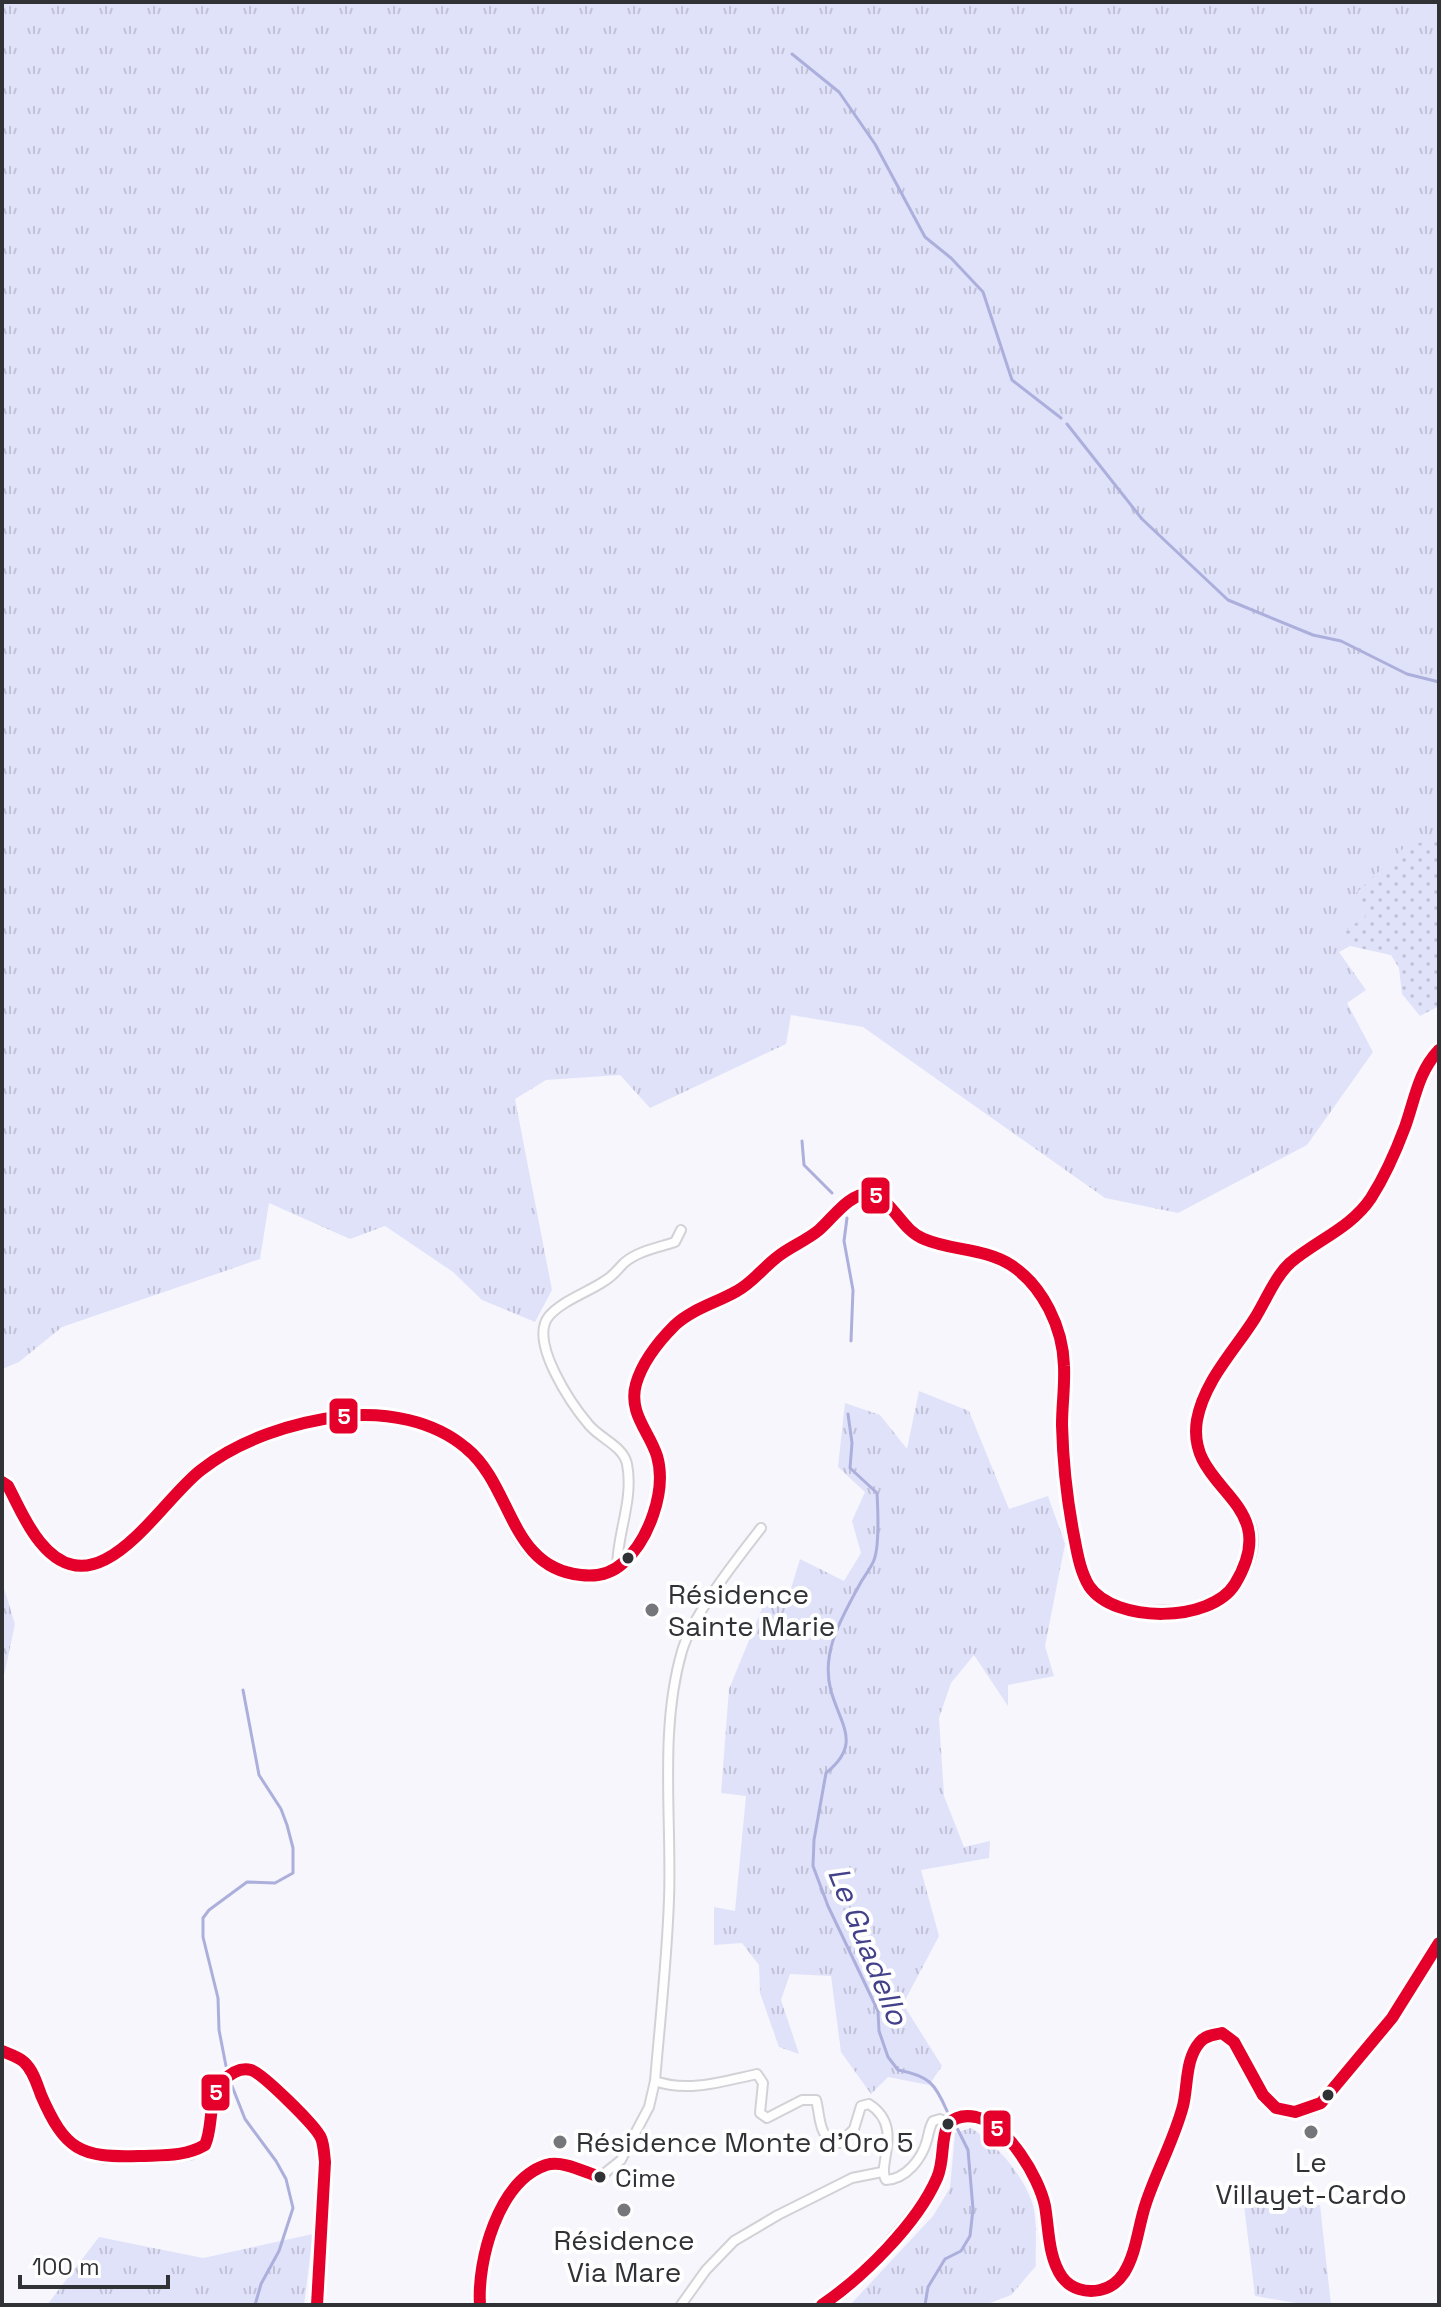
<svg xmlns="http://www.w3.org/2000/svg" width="1441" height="2307" viewBox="0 0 1441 2307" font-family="'Space Grotesk',sans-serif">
	<defs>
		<pattern id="grass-tufts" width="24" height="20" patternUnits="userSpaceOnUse" patternTransform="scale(2)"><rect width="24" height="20" fill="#e0e2fa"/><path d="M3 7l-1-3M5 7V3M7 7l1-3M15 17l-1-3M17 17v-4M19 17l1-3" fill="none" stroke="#c1c2d7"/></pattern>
		<pattern id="garden-dots" width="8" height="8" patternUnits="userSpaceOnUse" patternTransform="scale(2)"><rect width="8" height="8" fill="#e0e2fa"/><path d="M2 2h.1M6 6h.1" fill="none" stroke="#c1c2d7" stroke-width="1.8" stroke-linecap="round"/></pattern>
	</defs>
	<rect width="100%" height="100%" fill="#f6f6fc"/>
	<g fill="url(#grass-tufts)">
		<polygon points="2,2 1439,2 1439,842 1366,916 1344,932 1350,946 1339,952 1366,990 1347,1003 1373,1052 1307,1145 1178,1213 1105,1198 863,1027 791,1015 786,1044 650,1108 620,1075 546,1080 515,1099 552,1290 535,1322 482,1300 453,1272 385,1226 350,1239 269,1203 260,1259 62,1327 19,1362 2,1369"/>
		<polygon points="919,1391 969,1411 1009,1509 1048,1496 1065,1544 1045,1646 1054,1676 1008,1685 1008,1706 974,1655 951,1683 939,1718 944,1796 964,1847 990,1841 989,1858 921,1870 939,1936 903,2004 942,2066 929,2085 888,2077 871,2094 841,2052 831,1976 790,1974 781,2000 799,2054 779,2047 760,1993 759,1965 742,1943 714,1945 714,1907 735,1911 746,1796 721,1793 729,1689 766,1599 786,1605 800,1559 844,1581 861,1553 852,1521 865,1492 838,1467 845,1403 880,1415 907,1449"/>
		<polygon points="2,1582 15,1624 3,1680 2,1680"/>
		<path d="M971 2128C997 2145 1021 2172 1032 2202 1038 2220 1035 2247 1036 2266L1011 2295 985 2305H850L933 2216 950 2188 955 2133Z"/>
		<polygon points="1244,2205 1320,2205 1331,2305 1308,2305 1255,2296"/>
		<polygon points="313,2234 304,2305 47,2305 99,2237 203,2258"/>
	</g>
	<polygon fill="url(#garden-dots)" points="1439,842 1439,1006 1420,1016 1402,994 1399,968 1391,955 1350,946 1343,932 1366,916 1352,897 1409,843"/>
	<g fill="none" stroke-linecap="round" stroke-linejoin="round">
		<g stroke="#acafdb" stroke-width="3">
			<polyline points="792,54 839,92 875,144 925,237 951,258 983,292 1012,380 1061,418"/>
			<polyline points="1067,424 1142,519 1228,600 1313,635 1341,641 1407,674 1439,682"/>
			<polyline points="802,1141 804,1165 832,1193"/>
			<polyline points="847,1218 844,1241 853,1290 851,1341"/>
			<path d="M848 1414 852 1443 850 1468 877 1493C878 1511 880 1544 874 1560 871 1568 865 1575 861 1582 843 1616 820 1651 831 1691 841 1726 862 1744 826 1773L814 1840 813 1866 828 1906 878 2011 879 2031 888 2057 898 2070C929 2076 935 2083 947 2111"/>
			<polyline points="226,2066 219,2030 218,1998 203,1937 203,1918 209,1910 247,1882 275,1883 293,1873 293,1848 287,1825 281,1809 259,1775 243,1690"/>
			<polyline points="232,2086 245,2119 276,2161 286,2179 293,2208 279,2251 261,2284 255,2305"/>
			<polyline points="925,2305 928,2287 945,2259 961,2251 970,2236 973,2209 968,2150 957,2128"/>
		</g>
		<defs>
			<g id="street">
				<path d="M617 1568C617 1533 634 1500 627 1464 623 1446 601 1439 589 1425 572 1405 528 1341 549 1316 563 1300 589 1292 606 1280 613 1276 618 1269 624 1263 638 1251 657 1248 675 1242L681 1230"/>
				<path d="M655 2081C688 2093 724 2081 757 2074L763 2083 760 2113 767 2118 802 2100H816C821 2117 817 2139 840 2143L854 2129 861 2106 869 2104C905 2127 876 2166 886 2180 906 2179 922 2159 927 2140 929 2133 929 2128 933 2121L940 2119 948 2123"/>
				<path d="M480 2305C472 2265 503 2177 546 2165 563 2161 583 2172 600 2177L621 2160 649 2107 655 2081C660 2021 667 1960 669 1899 672 1818 659 1730 682 1651 693 1614 737 1559 761 1528"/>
				<polyline points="681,2305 706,2270 734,2241 778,2215 852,2178 882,2172"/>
			</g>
			<g id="secondary">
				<path d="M2 1482 8 1486C19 1506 28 1529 43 1546 96 1612 160 1504 197 1473 232 1443 301 1420 347 1416 388 1412 436 1422 468 1449 514 1487 504 1565 577 1575 592 1577 608 1575 621 1565 645 1547 666 1490 658 1460 652 1437 632 1421 634 1396 635 1372 657 1345 673 1327 693 1307 721 1302 744 1287 756 1279 766 1266 778 1256 791 1247 806 1241 818 1231 831 1220 845 1199 862 1194 884 1187 899 1223 914 1234 926 1243 944 1244 958 1247 999 1253 1031 1271 1049 1310 1056 1324 1061 1338 1063 1354 1066 1373 1062 1393 1062 1412 1062 1448 1070 1555 1088 1584 1094 1593 1104 1601 1114 1606 1132 1614 1153 1612 1171 1612 1197 1611 1217 1609 1233 1587 1290 1508 1197 1494 1196 1434 1196 1391 1231 1356 1253 1321 1263 1305 1273 1288 1282 1271 1309 1242 1351 1232 1372 1196 1383 1177 1394 1155 1402 1134 1414 1106 1415 1071 1439 1050"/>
				<path d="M2 2051 24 2062 34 2077 54 2124 63 2136 79 2149 103 2157 178 2155 191 2153 205 2145 208 2138C212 2122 210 2096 221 2083 250 2050 270 2084 291 2105 301 2115 314 2124 321 2137 324 2145 324 2154 325 2162L317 2305"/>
				<path d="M822 2305C854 2288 936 2199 942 2164 944 2148 939 2121 959 2117 972 2114 990 2120 999 2128 1010 2138 1037 2181 1042 2195 1051 2222 1045 2282 1081 2290 1095 2293 1110 2290 1120 2279 1136 2259 1136 2229 1145 2205 1156 2171 1175 2138 1184 2103 1188 2084 1188 2046 1207 2036 1254 2010 1242 2149 1321 2103L1392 2018 1439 1943"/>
			</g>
		</defs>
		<use href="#street" stroke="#d2d2d6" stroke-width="12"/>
		<use href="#secondary" stroke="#d2d2d6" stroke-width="15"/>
		<use href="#street" stroke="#fefeff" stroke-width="8"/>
		<use href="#secondary" stroke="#fefeff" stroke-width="11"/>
		<defs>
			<g id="bus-1">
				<path d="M2 1482 8 1486C18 1505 26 1525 40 1542 98 1614 158 1503 201 1470 240 1439 294 1422 344 1416 386 1412 433 1420 466 1448 513 1486 509 1568 581 1575 597 1577 612 1573 623 1563 649 1540 667 1490 657 1456 649 1431 628 1413 636 1384 642 1363 659 1341 675 1325 692 1309 716 1303 737 1291 752 1283 762 1269 776 1258 789 1247 806 1241 819 1230 835 1216 847 1195 870 1193 894 1201 901 1230 924 1239 952 1251 984 1248 1011 1265 1043 1286 1063 1328 1064 1366 1065 1386 1062 1405 1062 1425 1063 1462 1067 1500 1074 1536 1077 1552 1080 1571 1089 1586 1115 1624 1211 1623 1235 1584 1286 1499 1185 1492 1197 1420 1204 1381 1235 1350 1255 1318 1266 1300 1275 1277 1290 1263 1317 1240 1351 1228 1371 1198 1385 1176 1396 1151 1405 1127 1415 1099 1418 1072 1439 1050"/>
				<path d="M2 2051C9 2054 19 2057 24 2062 33 2070 37 2084 41 2095 65 2150 80 2158 139 2156 163 2155 184 2157 205 2145 214 2125 207 2098 223 2081 230 2074 240 2067 251 2070 262 2073 316 2126 321 2138 324 2145 324 2154 325 2162L317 2305"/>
				<path d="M480 2305C477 2261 498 2181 546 2165 563 2160 584 2172 600 2177"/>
				<path d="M822 2305C863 2277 917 2224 937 2178 945 2160 940 2141 948 2124 956 2116 966 2115 976 2117 1007 2124 1039 2177 1045 2206 1049 2229 1048 2257 1062 2277 1071 2289 1086 2293 1100 2290 1110 2288 1118 2282 1124 2273 1137 2252 1138 2226 1146 2203 1157 2170 1174 2140 1183 2106 1188 2086 1185 2059 1200 2042 1206 2035 1214 2035 1222 2033L1234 2042 1263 2095 1276 2108 1295 2112 1321 2103 1392 2018 1439 1943"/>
			</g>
		</defs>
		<use href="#bus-1" stroke="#fff" stroke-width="18"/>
		<use href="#bus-1" stroke="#e4002b" stroke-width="12"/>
	</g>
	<g fill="#313236" stroke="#fff" stroke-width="3">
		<circle cx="628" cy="1558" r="7"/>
		<circle cx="1328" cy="2095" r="7"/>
		<circle cx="948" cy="2124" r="7"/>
		<circle cx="600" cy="2177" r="7"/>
	</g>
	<g fill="#76777b" stroke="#fff" stroke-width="3">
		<circle cx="652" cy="1610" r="8"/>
		<circle cx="1311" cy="2132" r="8"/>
		<circle cx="560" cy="2142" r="8"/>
		<circle cx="624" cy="2210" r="8"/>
	</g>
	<g text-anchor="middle" stroke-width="8" stroke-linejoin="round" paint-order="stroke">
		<g font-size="26" fill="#313236" stroke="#fff" text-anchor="start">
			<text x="615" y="2187">Cime</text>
		</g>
		<g font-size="28" fill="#313236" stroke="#fff" text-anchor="start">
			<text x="668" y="1604">Résidence<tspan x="668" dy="32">Sainte Marie</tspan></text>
			<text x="576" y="2152">Résidence Monte d'Oro 5</text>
			<text x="1311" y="2172" text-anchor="middle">Le<tspan x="1311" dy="32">Villayet-Cardo</tspan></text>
			<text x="624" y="2250" text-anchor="middle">Résidence<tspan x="624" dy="32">Via Mare</tspan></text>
		</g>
		<g font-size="30" font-style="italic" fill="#43418a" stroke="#fff">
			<text transform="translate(868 1946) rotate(68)" y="10">Le Guadello</text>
		</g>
	</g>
	<g stroke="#fff" stroke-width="3">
		<rect x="860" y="1176" width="31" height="39" rx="8" fill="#e4002b"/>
		<rect x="328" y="1397" width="31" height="38" rx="8" fill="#e4002b"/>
		<rect x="200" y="2073" width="31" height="39" rx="8" fill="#e4002b"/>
		<rect x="982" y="2109" width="30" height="39" rx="8" fill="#e4002b"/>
	</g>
	<g font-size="22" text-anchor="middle" font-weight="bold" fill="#fff">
		<text x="876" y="1203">5</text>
		<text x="344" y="1424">5</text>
		<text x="216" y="2100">5</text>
		<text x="997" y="2136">5</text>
	</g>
	<rect width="1441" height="2307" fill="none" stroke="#313236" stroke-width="8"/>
	<path d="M20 2275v12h148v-12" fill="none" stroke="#313236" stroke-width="4"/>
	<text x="32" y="2275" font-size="24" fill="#313236" stroke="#ffffff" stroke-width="6" paint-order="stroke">100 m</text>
</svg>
